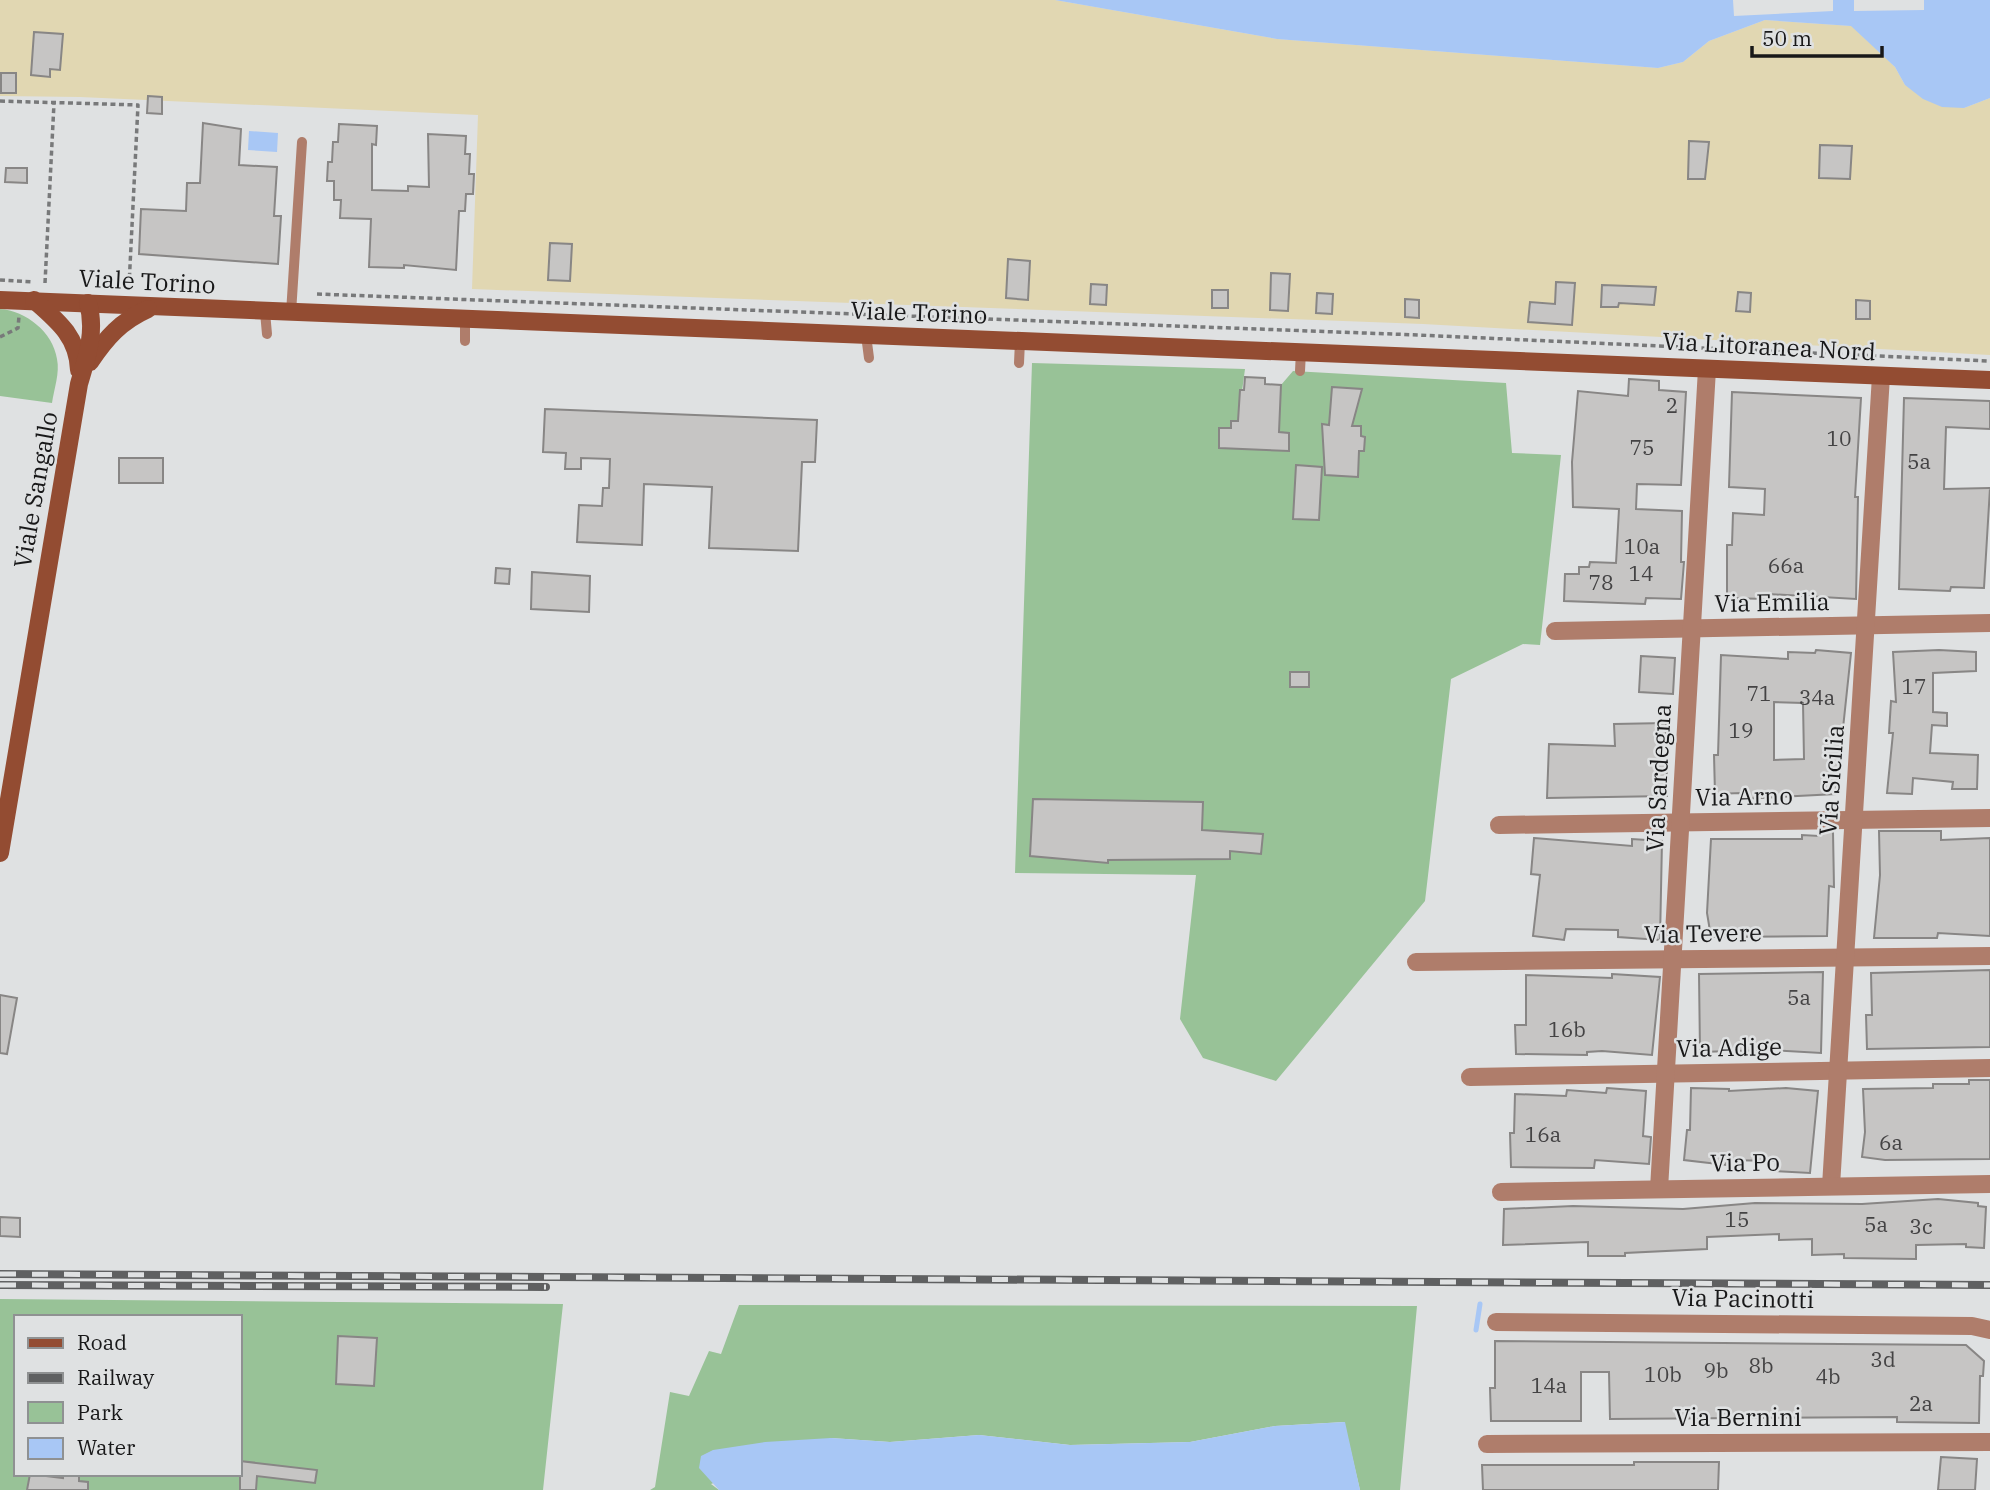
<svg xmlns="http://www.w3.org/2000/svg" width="1990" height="1490" viewBox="0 0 1990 1490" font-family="'IBM Plex Serif',serif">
	<rect width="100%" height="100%" fill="#dfe1e2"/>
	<g fill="#98c297" fill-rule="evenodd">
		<path d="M0 309C26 311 53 332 57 359 60 373 54 389 52 403L0 396Z"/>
		<polygon points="1032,363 1245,369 1238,421 1231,421 1231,428 1219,428 1219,448 1288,451 1289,433 1279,432 1281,385 1293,371 1506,383 1512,453 1561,455 1540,645 1523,644 1451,679 1425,901 1276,1081 1203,1058 1180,1019 1196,875 1015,873"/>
		<path d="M0 1299 563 1304 543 1490H0ZM16 1317H240V1474H16Z"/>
		<polygon points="739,1305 1417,1306 1400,1490 1360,1490 1344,1422 1275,1426 1190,1442 1070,1445 979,1435 890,1442 831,1438 711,1484 719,1490 650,1490 655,1487 670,1392 689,1396 709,1351 721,1354"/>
	</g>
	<polygon fill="#e1d7b2" points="0,0 1055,0 1277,39 1658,68 1683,62 1709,41 1765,20 1852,26 1895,67 1905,85 1964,108 1990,98 1990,355 1423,324 472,289 478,115 80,97 0,96"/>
	<g fill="#a8c7f5">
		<polygon points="1055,0 1990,0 1990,98 1964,108 1942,107 1923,99 1905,85 1895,67 1851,26 1765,20 1709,41 1683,62 1658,68 1277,39"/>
		<polygon points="249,131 278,133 277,152 248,150"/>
		<polygon points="1345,1422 1360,1490 719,1490 699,1468 701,1456 713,1450 765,1442 831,1438 890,1442 979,1435 1070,1445 1190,1442 1275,1426"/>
	</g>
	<g fill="#dfe1e2">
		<polygon points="1733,0 1833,0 1833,11 1734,16"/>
		<polygon points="1854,0 1924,0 1924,10 1854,11"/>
	</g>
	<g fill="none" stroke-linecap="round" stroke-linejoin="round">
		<polyline stroke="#a8c7f5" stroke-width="5" points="1476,1330 1480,1304"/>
	</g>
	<g fill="#c6c5c4" stroke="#888685" stroke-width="2" fill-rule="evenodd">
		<polygon points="34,32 63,34 60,70 50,69 50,77 31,75"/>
		<rect x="1" y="73" width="15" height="20"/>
		<polygon points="148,96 162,97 162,114 147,113"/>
		<polygon points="203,123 241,129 239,165 277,167 274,216 281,216 278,264 139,254 141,209 186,211 187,183 200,183"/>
		<polygon points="339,124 377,126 376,145 372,144 372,190 408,191 408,186 429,187 428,134 466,136 465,154 470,154 469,174 474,174 473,194 466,194 465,211 459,211 456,270 404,265 404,268 369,267 371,219 340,218 341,200 334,200 334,181 327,181 328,162 332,162 333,142 338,142"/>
		<polygon points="1689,141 1709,142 1705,179 1688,179"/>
		<polygon points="1820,145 1852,146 1850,179 1819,178"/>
		<polygon points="6,168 27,168 27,183 5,182"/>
		<polygon points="550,243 572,244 570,281 548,280"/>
		<polygon points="1008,259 1030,261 1028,300 1006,298"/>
		<polygon points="1271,273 1290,274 1288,311 1270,310"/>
		<polygon points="1556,282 1575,283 1572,325 1528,322 1530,302 1555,304"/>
		<polygon points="1091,284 1107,285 1106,305 1090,304"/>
		<polygon points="1602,285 1656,287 1654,305 1619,303 1618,307 1601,307"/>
		<rect x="1212" y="290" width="16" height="18"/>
		<polygon points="1738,292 1751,293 1750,312 1736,311"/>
		<polygon points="1317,293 1333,294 1332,314 1316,313"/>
		<polygon points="1405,299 1419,300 1419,318 1405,317"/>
		<polygon points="1856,300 1870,301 1870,319 1856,319"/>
		<polygon points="1245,377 1265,378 1265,384 1281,385 1279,432 1289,433 1289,451 1219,448 1219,428 1231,428 1231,421 1238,421 1240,390 1244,390"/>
		<polygon points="1629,379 1659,381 1659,390 1686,392 1681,485 1637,484 1636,509 1682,511 1681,562 1684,562 1681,599 1646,598 1645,604 1564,601 1565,574 1579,574 1579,567 1589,567 1590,562 1616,563 1619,509 1573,507 1572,462 1578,391 1628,396"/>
		<polygon points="1332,387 1362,389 1352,426 1361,426 1361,436 1365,437 1364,451 1359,451 1358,477 1325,475 1322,424 1329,425"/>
		<polygon points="1732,392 1861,398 1855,497 1858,497 1856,599 1768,594 1767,599 1727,598 1727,545 1732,545 1733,513 1764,515 1765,489 1729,487"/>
		<polygon points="1904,398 1990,401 1990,429 1946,427 1944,489 1990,488 1984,588 1951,587 1950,591 1899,589"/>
		<polygon points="545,409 817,420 815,462 802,462 798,551 709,548 712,487 644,484 642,545 577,542 579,505 602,506 603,488 609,488 610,459 581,458 581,469 565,469 566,453 543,452"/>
		<rect x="119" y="458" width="44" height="25"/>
		<polygon points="1296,465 1322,467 1319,520 1293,519"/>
		<polygon points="496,568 510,569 509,584 495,583"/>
		<polygon points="532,572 590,576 589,612 531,609"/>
		<path d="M1816 650 1851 653 1836 794 1741 799V793L1715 794 1714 755H1718L1721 655 1788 659V652L1815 653ZM1774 702 1803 703 1804 759 1774 760Z"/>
		<polygon points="1939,650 1976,652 1976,671 1933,673 1933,712 1947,713 1947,726 1932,725 1930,753 1978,755 1977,789 1952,789 1953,782 1913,778 1912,794 1887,793 1893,733 1889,733 1891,701 1896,702 1893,652"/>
		<polygon points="1641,656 1675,658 1673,694 1639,692"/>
		<rect x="1290" y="672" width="19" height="15"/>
		<polygon points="1666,723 1667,796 1547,798 1549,744 1615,746 1614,724"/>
		<polygon points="1033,799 1203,802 1202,830 1263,834 1261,854 1230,851 1230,859 1108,860 1108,863 1030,856"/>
		<polygon points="1879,831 1941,831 1941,840 1990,838 1990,936 1938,933 1937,938 1874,938 1880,875"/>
		<polygon points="1819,832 1833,832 1834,887 1829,886 1827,936 1711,937 1707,913 1711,839 1802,839 1802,835 1819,836"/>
		<polygon points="1534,838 1632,846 1632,839 1662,841 1660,940 1618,937 1618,930 1566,929 1564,940 1533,936 1540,875 1531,874"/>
		<polygon points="1990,970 1990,1047 1867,1049 1866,1015 1872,1015 1871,973"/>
		<polygon points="1823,972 1821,1053 1768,1050 1700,1052 1699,974"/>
		<polygon points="1612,974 1660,977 1652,1055 1602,1051 1587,1052 1587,1055 1516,1054 1515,1025 1526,1025 1526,975 1612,978"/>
		<polygon points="0,995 17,998 7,1054 0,1053"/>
		<polygon points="1969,1080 1990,1080 1990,1159 1885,1160 1862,1157 1865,1132 1863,1089 1933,1088 1933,1084 1969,1084"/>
		<polygon points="1607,1088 1646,1091 1643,1136 1651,1137 1649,1164 1595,1160 1594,1168 1511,1167 1510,1133 1514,1133 1515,1094 1566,1096 1567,1090 1606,1093"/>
		<polygon points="1691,1088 1729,1089 1729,1091 1786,1088 1818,1091 1810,1173 1775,1171 1775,1161 1727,1160 1726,1165 1684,1160 1687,1130 1690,1130"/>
		<polygon points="1938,1199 1978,1203 1978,1206 1986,1207 1984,1248 1966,1247 1966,1244 1916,1245 1916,1259 1844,1258 1844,1254 1812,1255 1812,1239 1779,1240 1779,1234 1707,1237 1707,1249 1625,1253 1625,1256 1588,1256 1588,1242 1503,1245 1504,1209 1573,1206 1683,1209 1755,1203 1862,1204"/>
		<polygon points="0,1217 20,1218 20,1237 0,1236"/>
		<polygon points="338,1336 377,1338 374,1386 336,1384"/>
		<polygon points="1495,1341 1966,1345 1984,1361 1983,1376 1980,1376 1979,1423 1897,1422 1897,1417 1610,1419 1609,1372 1581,1372 1581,1421 1491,1421 1490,1388 1495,1388"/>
		<polygon points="1941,1457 1977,1459 1975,1490 1938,1490"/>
		<polygon points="240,1461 317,1470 315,1483 257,1476 256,1490 240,1490"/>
		<polygon points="1634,1462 1719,1462 1718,1490 1483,1490 1482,1465 1634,1465"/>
		<polygon points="30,1474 63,1478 63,1474 79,1475 79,1481 88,1482 88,1490 27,1490"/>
	</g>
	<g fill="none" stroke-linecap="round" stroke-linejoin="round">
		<g stroke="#78797a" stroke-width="3.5" stroke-dasharray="5 3.5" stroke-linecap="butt">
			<polyline points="0,101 138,105 129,286"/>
			<polyline points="0,280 33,282"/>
			<polyline points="45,283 54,103"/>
			<polyline points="317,294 1418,335 1988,361"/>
			<polyline points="0,337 18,328 19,316"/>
		</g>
		<g stroke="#af7d6b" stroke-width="10">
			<polyline points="265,312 267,334"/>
			<polyline points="291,313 302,142"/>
			<polyline points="465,320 465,341"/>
			<polyline points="866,335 869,358"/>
			<polyline points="1019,363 1020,341"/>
			<polyline points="1300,371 1301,351"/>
		</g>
		<g stroke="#af7d6b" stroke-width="18">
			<polyline points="1555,631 1990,623"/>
			<polyline points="1499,825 1990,818"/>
			<polyline points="1416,962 1990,956"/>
			<polyline points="1470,1077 1990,1068"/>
			<polyline points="1831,1186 1881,376"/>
			<polyline points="1659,1189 1707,369"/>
			<polyline points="1501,1192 1990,1184"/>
			<polyline points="1496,1322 1972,1326 1990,1330"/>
			<polyline points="1487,1444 1990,1442"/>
		</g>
		<g stroke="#934c32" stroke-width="18">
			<polyline points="0,300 1990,380"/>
			<path d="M34 300C58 321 78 337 79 370"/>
			<path d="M90 362C106 338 121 321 148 309"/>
			<path d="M0 853 79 384C87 357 96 331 88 303"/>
		</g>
		<defs>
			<g id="rail">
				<polyline points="0,1274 1990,1285"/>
				<polyline points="0,1285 546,1287"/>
			</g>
		</defs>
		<use href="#rail" stroke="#5f6061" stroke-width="8"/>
		<use href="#rail" stroke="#dfe1e2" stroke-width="5" stroke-dasharray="16" stroke-linecap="butt"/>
	</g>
	<g text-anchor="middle" stroke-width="5" stroke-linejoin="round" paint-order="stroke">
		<g font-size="21" fill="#444344">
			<text x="1672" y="413">2</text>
			<text x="1839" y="446">10</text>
			<text x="1642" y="455">75</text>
			<text x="1919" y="469">5a</text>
			<text x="1642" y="554">10a</text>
			<text x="1786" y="573">66a</text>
			<text x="1641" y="581">14</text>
			<text x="1601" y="590">78</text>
			<text x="1914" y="694">17</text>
			<text x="1759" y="701">71</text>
			<text x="1817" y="705">34a</text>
			<text x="1741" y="738">19</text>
			<text x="1799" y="1005">5a</text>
			<text x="1567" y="1037">16b</text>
			<text x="1543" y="1142">16a</text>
			<text x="1891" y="1150">6a</text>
			<text x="1737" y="1227">15</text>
			<text x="1876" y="1232">5a</text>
			<text x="1921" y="1234">3c</text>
			<text x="1883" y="1367">3d</text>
			<text x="1761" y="1373">8b</text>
			<text x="1716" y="1378">9b</text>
			<text x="1663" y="1382">10b</text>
			<text x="1828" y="1384">4b</text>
			<text x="1549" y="1393">14a</text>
			<text x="1921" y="1411">2a</text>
		</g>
		<g font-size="24" fill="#181819" stroke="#dfe1e2">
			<text transform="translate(147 282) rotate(3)" y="8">Viale Torino</text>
			<text transform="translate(919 313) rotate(2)" y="8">Viale Torino</text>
			<text transform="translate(1769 347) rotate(3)" y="8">Via Litoranea Nord</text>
			<text transform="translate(36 490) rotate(-80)" y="8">Viale Sangallo</text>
			<text transform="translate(1772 603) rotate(-1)" y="8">Via Emilia</text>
			<text transform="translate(1659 778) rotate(-87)" y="8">Via Sardegna</text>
			<text transform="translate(1832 780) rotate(-86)" y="8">Via Sicilia</text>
			<text transform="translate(1744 797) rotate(-1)" y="8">Via Arno</text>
			<text transform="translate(1703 934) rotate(-1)" y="8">Via Tevere</text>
			<text transform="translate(1729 1048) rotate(-1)" y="8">Via Adige</text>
			<text transform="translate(1745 1163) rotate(-1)" y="8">Via Po</text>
			<text transform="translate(1743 1299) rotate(1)" y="8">Via Pacinotti</text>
			<text x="1738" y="1426">Via Bernini</text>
		</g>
	</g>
	<rect x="14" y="1315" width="228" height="161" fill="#dfe1e2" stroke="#8f9192" stroke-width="2"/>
	<rect x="28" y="1338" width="35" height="10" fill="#934c32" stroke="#8f9192" stroke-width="2"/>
	<text x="77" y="1350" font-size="21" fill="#181819">Road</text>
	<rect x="28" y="1373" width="35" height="10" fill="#5f6061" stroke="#8f9192" stroke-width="2"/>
	<text x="77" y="1385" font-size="21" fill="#181819">Railway</text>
	<rect x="28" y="1402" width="35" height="21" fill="#98c297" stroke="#8f9192" stroke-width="2"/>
	<text x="77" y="1420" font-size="21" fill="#181819">Park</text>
	<rect x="28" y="1438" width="35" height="21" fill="#a8c7f5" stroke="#8f9192" stroke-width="2"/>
	<text x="77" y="1455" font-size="21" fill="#181819">Water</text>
	<path d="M1752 46v10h130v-10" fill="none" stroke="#181819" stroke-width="3.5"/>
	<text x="1762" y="46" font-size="21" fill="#181819" stroke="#dfe1e2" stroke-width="5" paint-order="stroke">50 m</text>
</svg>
